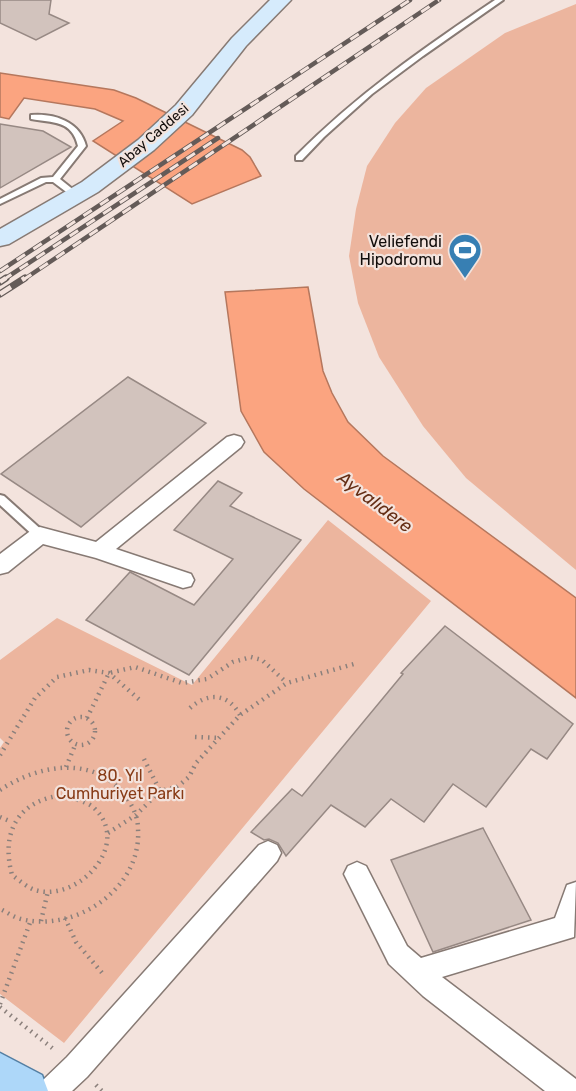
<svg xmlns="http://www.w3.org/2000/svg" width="576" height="1091" viewBox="0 0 576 1091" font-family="Rubik,sans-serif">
	<rect width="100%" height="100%" fill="#f3e3dd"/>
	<g fill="#ecb59e">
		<polygon points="576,4 576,570 466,478 423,426 379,357 358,303 349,256 356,209 367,166 395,123 426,88 505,33"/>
		<polygon points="328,520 431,601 64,1043 0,994 0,748 4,742 0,738 0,660 57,618 192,685"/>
	</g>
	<g fill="#fba480" stroke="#b5775d" stroke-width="1.5">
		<polygon points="0,73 114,90 136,98 242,150 250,157 261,176 192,204 93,141 123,121 95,109 24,98 9,119 0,117"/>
		<polygon points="308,287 323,371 332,393 348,422 383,456 576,598 576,698 304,489 264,452 241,411 225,292"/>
	</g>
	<g fill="#d2c3bd" stroke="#978984" stroke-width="1.5">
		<polygon points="0,0 51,0 49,14 69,23 36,40 0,23"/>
		<polygon points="0,124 43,131 71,147 0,188"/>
		<polygon points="128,377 206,423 81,527 1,474"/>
		<polygon points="218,481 242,493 230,506 301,540 189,675 86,620 130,572 194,605 233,559 174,530"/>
		<polygon points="445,626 573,724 547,759 531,749 486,807 453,784 424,822 391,799 365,827 331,805 286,856 278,843 269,839 264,840 251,832 292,789 302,796 403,674 401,673"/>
		<polygon points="483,828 531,920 433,952 391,860"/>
	</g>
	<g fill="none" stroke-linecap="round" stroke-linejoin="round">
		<defs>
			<g id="lane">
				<path d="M495 0H503L423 56 372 94 324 137 302 160H296V156C356 95 425 47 495 0Z"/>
				<path d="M31 115C55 113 80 122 86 146L60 179 80 195 79 197H73L53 182H46L0 204V199L41 178 53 177 78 146C72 120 53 123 31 119Z"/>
				<polygon points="0,495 4,496 44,532 45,535 44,538 36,538 0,505"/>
			</g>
			<g id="street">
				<polygon points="234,435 241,437 244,442 241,447 116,549 191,574 194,580 191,586 183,588 96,558 43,544 8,572 0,574 0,554 33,529 40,527 96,542 227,437"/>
				<polygon points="268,841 277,845 281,853 277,861 87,1077 72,1091 38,1091 42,1081 67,1057 259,845"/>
				<polygon points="357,862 366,866 407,946 421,958 555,918 567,885 576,882 574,937 442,977 576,1079 576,1091 545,1091 423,996 389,964 344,874 348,866"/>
			</g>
			<polygon id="secondary" points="270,0 291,0 246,46 192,115 154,150 98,192 9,244 0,246 0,229 82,182 138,140 176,105 232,38"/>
			<polygon id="primary" points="0,1053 42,1075 48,1091 0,1091"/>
		</defs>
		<use href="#lane" stroke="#877a74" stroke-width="4"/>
		<use href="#street" stroke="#877a74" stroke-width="3"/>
		<use href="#secondary" stroke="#877a74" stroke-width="3"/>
		<use href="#primary" stroke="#547fa3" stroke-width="3"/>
		<g stroke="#8b807c" stroke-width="4.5" stroke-dasharray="1.5 5" stroke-linecap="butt">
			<path d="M190 708C208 692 228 693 240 715"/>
			<circle cx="81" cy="731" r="14"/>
			<polyline points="87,718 109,673 135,667 182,683 207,679 233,662 251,657 262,660 287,683"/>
			<polyline points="195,737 220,738"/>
			<polyline points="0,755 35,698 57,677 89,670 109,673 142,702"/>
			<polyline points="144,759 160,791"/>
			<polyline points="66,767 76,743"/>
			<path d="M0 790C38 765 92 754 125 795 132 805 138 816 138 829 142 888 76 933 21 919 13 917 7 912 0 909"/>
			<path d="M65 795C74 799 88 802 94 808 133 844 78 903 35 890 28 888 19 880 12 875 0 830 20 799 65 795Z"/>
			<polyline points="0,817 12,822"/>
			<polyline points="108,833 136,815 160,791 177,787 189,777 196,763 240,715 287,683 354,664"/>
			<polyline points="65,918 76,942 103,974"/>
			<polyline points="41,921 48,891"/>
			<polyline points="0,1004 31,920"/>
			<polyline points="0,1007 56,1051"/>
			<polyline points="96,1085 102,1091"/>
		</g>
		<use href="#lane" fill="#fff" fill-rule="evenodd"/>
		<use href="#street" fill="#fff" fill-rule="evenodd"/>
		<use href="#secondary" fill="#d6ebfc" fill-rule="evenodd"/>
		<use href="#primary" fill="#add7f9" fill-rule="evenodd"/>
		<defs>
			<g id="rail-far1">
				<polyline points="0,271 410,0"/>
				<polyline points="3,280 218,138"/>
				<polyline points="23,280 439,0"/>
			</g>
			<g id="rail">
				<polyline points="0,282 6,278"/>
				<polyline points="0,294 25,278"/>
			</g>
		</defs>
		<use href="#rail-far1" stroke="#645b58" stroke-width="4.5"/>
		<use href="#rail" stroke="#645b58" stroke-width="7"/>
		<use href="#rail-far1" stroke="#f3e3dd" stroke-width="3" stroke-dasharray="10" stroke-linecap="butt"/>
		<use href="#rail" stroke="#f3e3dd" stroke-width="4.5" stroke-dasharray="13" stroke-linecap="butt"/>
	</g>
	<defs>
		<symbol id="stadium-pin" viewBox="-11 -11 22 30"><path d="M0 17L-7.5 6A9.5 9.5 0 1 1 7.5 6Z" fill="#377fb3" stroke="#f3e3dd"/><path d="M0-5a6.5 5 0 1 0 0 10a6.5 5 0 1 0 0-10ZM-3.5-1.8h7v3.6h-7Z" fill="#fff"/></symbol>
	</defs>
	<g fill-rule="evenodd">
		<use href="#stadium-pin" x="446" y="231" width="38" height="52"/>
	</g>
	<g text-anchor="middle" stroke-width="4.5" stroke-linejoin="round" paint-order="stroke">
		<g font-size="14" fill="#120d0b" stroke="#f3e3dd">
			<text transform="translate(153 135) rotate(-41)" y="5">Abay Caddesi</text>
		</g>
		<g font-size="16" fill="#120d0b" stroke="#f3e3dd" text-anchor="end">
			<text x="442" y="247">Veliefendi<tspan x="442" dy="18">Hipodromu</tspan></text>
		</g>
		<g font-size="16" fill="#883b16" stroke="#f3e3dd">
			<text x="120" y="781">80. Yıl<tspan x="120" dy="18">Cumhuriyet Parkı</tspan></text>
		</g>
		<g font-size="18" font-style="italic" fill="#652e15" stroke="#f3e3dd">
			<text transform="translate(375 502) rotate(37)" y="6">Ayvalıdere</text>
		</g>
	</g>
</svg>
